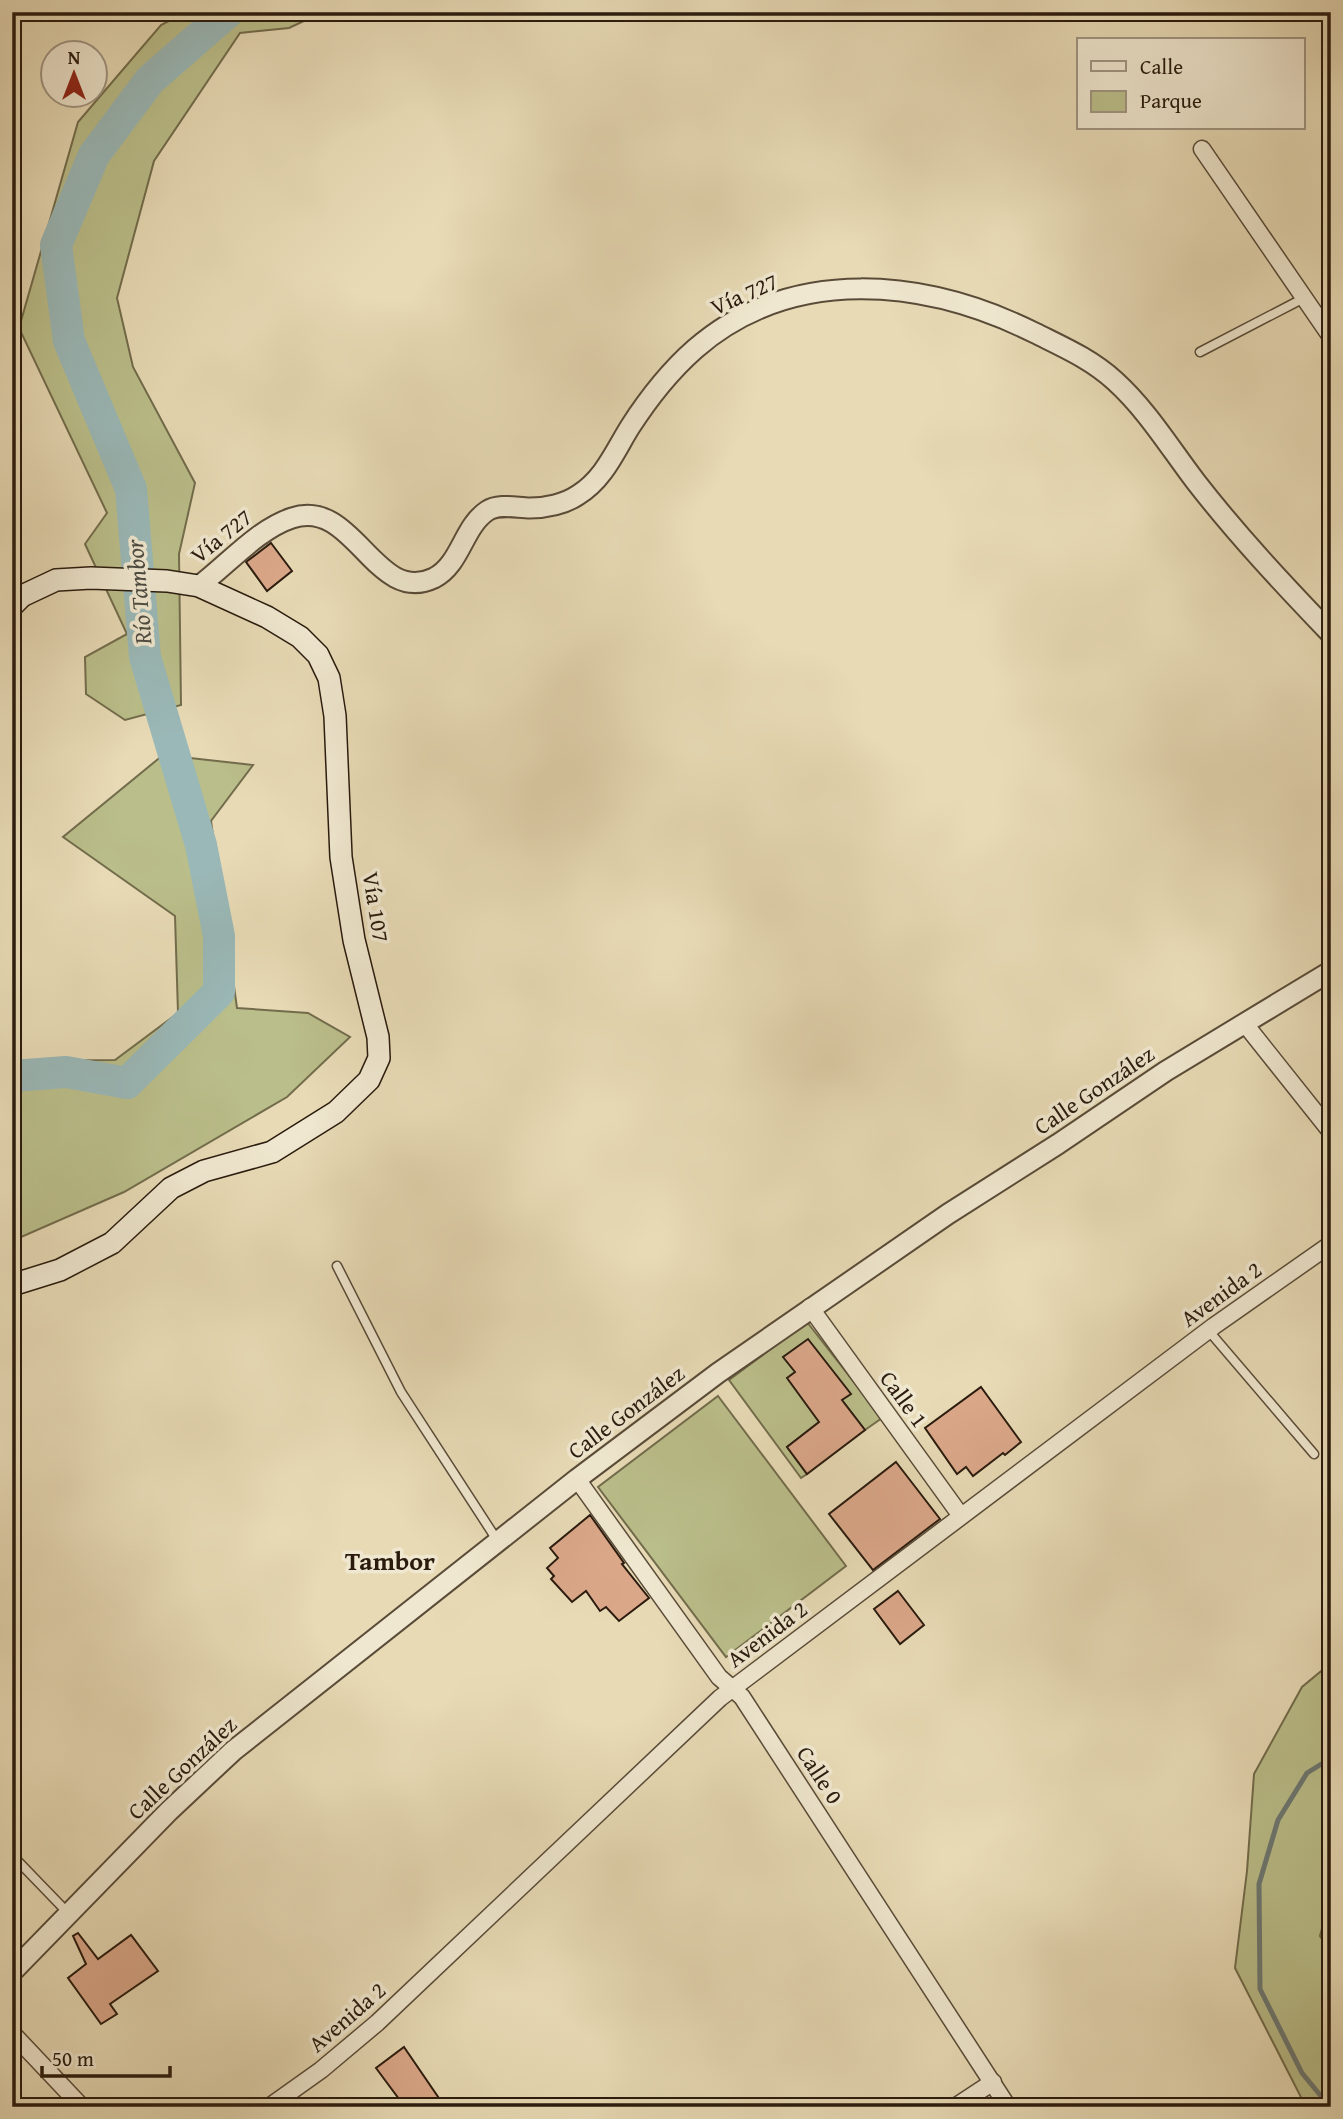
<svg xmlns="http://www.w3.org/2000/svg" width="1343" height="2119" viewBox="0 0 1343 2119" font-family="'Gentium Book Plus',serif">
	<rect width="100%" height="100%" fill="#e7dab5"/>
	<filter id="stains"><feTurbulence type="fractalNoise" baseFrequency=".00286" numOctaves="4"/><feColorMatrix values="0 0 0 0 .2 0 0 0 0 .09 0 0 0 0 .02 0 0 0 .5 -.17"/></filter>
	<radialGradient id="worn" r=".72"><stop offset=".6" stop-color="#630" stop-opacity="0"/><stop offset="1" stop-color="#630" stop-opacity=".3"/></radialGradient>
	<g fill="#babe8a" stroke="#726c4c" stroke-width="2">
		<polygon points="186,12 323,12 289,28 240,33 154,161 117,298 133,367 195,483 179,554 181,705 125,720 86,694 85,657 127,634 85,544 107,513 19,328 78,122 161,25"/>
		<polygon points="163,755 253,765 211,821 237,1008 308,1013 350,1037 287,1097 124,1192 12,1241 12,1061 115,1060 178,1013 175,916 63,837"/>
		<polygon points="807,1322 882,1418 865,1430 844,1403 787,1447 807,1474 801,1478 729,1380"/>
		<polygon points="718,1396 846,1566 726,1657 598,1487"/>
		<polygon points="1331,1663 1331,1894 1320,1936 1331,1952 1331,2107 1306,2107 1235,1968 1247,1871 1254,1774 1302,1687"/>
	</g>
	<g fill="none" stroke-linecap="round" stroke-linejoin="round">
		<polyline stroke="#6d7973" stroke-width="5" points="1330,2107 1302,2073 1260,1989 1259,1884 1278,1820 1307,1773 1331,1758"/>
		<polyline stroke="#9ab8b7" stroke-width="32" points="12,1076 66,1072 127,1083 219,992 219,936 201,845 145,657 131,489 69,341 56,245 94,155 150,80 228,12"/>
	</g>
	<g fill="#daa789" stroke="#2a1b0e" stroke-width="2">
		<polygon points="271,543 292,571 267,591 246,562"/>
		<polygon points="808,1339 851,1394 842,1400 865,1430 807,1474 787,1447 819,1422 787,1378 795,1372 783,1357"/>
		<polygon points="981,1387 1021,1442 1005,1455 1003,1453 973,1476 966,1467 957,1474 925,1428"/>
		<polygon points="896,1462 940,1519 873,1570 829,1514"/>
		<polygon points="590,1515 624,1563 622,1564 649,1598 619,1621 606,1607 600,1611 586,1591 572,1602 551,1579 554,1576 547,1568 558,1558 550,1548"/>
		<polygon points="898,1591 924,1625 900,1644 874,1609"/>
		<polygon points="78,1933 98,1959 131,1935 158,1971 110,2004 117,2014 101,2024 68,1978 86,1964 73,1936"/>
		<polygon points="404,2047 445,2107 405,2107 376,2068"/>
	</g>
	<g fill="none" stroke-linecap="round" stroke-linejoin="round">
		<defs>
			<g id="service">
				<polyline points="1200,352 1304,298"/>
				<polyline points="337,1266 401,1392 497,1540"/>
				<polyline points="1208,1330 1314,1454"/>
				<polyline points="12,1855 69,1914"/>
			</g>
			<g id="minor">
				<polyline points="1202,149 1331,337"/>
				<polyline points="1245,1024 1331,1132"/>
				<polyline points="810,1307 961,1516"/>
				<polyline points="577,1479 719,1677 742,1697 1008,2107"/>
				<polyline points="12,2033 82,2107"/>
				<polyline points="269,2107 321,2070 377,2023 720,1698 1214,1326 1331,1244"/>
				<polyline points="955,2107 993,2082"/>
			</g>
			<g id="tertiary">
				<path d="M199 586C227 565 258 529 292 518 354 497 375 606 434 578 461 564 463 527 487 511 499 503 517 508 530 508 546 508 565 504 578 495 604 479 615 451 630 427 648 399 670 371 695 349 793 264 926 279 1035 333 1063 347 1091 359 1115 381 1147 410 1170 448 1196 482 1238 536 1284 585 1331 634"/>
				<polyline points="12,1972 169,1811 233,1751 577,1479 718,1373 948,1214 1058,1144 1166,1071 1331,971"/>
			</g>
			<polyline id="secondary" points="12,606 22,596 56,580 91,578 167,581 199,586 267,617 300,637 318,655 329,678 335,716 341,857 354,940 378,1037 379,1058 369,1080 336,1112 272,1152 204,1171 171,1188 112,1243 60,1270 12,1285"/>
		</defs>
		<use href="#service" stroke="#594b38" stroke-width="11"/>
		<use href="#minor" stroke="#594b38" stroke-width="19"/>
		<use href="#tertiary" stroke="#594b38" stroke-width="23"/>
		<use href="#secondary" stroke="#2a1b0e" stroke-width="24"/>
		<use href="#service" stroke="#efe7cf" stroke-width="8"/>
		<use href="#minor" stroke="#efe7cf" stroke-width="16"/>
		<use href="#tertiary" stroke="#efe7cf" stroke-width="19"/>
		<use href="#secondary" stroke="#efe7cf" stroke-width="21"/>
	</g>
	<g text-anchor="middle" stroke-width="7" stroke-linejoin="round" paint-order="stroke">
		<g font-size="23" fill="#2a1b0e" stroke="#efe7cf">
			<text transform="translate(744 294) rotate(-24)" y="8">Vía 727</text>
			<text transform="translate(221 536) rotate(-39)" y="8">Vía 727</text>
			<text transform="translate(376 907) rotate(81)" y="8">Vía 107</text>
			<text transform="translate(1094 1090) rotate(-34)" y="8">Calle González</text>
			<text transform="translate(1221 1294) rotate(-36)" y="8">Avenida 2</text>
			<text transform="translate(904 1399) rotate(54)" y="8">Calle 1</text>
			<text transform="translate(626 1412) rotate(-37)" y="8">Calle González</text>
			<text transform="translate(767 1634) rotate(-37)" y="8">Avenida 2</text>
			<text transform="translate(182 1768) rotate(-43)" y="8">Calle González</text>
			<text transform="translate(820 1775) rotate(57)" y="8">Calle 0</text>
			<text transform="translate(347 2017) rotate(-41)" y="8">Avenida 2</text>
		</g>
		<g font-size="24" font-style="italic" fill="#4c4a41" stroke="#efe7cf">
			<text transform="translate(139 592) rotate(-95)" y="8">Río Tambor</text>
		</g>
		<g font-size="26" font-weight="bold" fill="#2a1b0e" stroke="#efe7cf">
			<text x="390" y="1570">Tambor</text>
		</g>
	</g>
	<rect width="1343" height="2119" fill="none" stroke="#e7dab5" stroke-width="42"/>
	<rect x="14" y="14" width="1315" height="2091" fill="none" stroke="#2a1b0e" stroke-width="3.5"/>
	<rect x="21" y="21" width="1301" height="2077" fill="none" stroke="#2a1b0e" stroke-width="2"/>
	<rect x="1077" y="38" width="228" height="91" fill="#efe7cf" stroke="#a09582" stroke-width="2"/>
	<rect x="1091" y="61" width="35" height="10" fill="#efe7cf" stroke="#a09582" stroke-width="2"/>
	<text x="1140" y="74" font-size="21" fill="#2a1b0e">Calle</text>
	<rect x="1091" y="91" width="35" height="21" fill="#babe8a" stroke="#a09582" stroke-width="2"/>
	<text x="1140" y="108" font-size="21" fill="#2a1b0e">Parque</text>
	<g transform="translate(74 74)"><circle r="33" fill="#efe7cf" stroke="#a09582" stroke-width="2"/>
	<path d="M0-5L12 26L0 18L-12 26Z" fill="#8f2418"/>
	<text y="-10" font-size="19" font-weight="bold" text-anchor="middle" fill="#2a1b0e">N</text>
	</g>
	<path d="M42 2066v10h128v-10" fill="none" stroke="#2a1b0e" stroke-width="3.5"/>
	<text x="52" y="2066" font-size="21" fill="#2a1b0e" stroke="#efe7cf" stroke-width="5" paint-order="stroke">50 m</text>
	<rect width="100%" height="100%" filter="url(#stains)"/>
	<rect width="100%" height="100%" fill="url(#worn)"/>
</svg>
